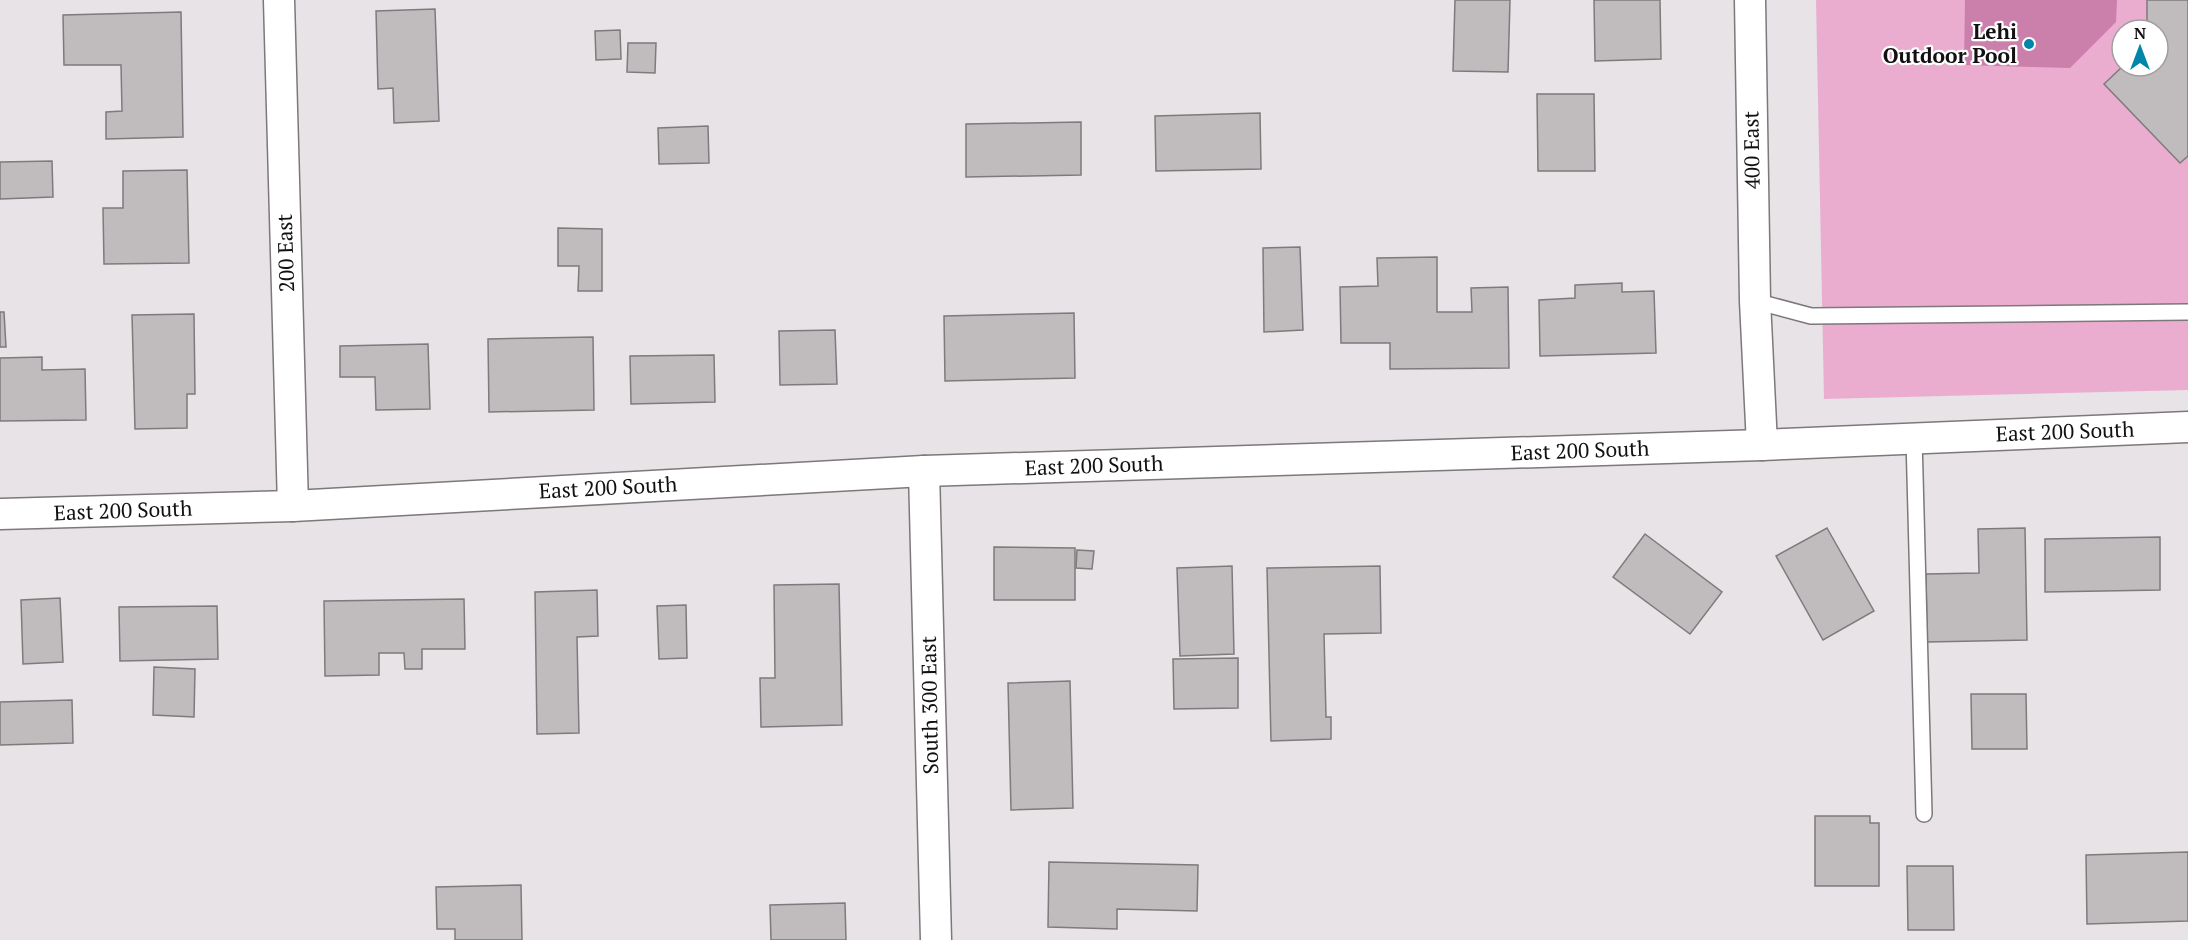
<svg xmlns="http://www.w3.org/2000/svg" width="2188" height="940" viewBox="0 0 2188 940" font-family="'PT Serif',serif">
	<rect width="100%" height="100%" fill="#e8e3e6"/>
	<path fill="#eaadd0" fill-rule="evenodd" d="M1816 0H2188V390L1824 399ZM2122 30H2158V66H2122Z"/>
	<polygon fill="#ca80ab" points="1965,0 2117,0 2116,22 2070,68 1964,65"/>
	<g fill="#c0bbbd" stroke="#7f7a7c" stroke-width="1.5">
		<polygon points="1455,0 1510,0 1508,72 1453,71"/>
		<polygon points="1594,0 1660,0 1661,59 1595,61"/>
		<polygon points="2147,0 2188,0 2188,156 2180,163 2104,84 2123,66 2158,66 2158,30 2147,30"/>
		<polygon points="435,9 439,121 394,123 393,88 378,89 376,11"/>
		<polygon points="181,12 183,137 106,139 106,112 122,111 121,65 64,65 63,15"/>
		<polygon points="620,30 621,59 596,60 595,31"/>
		<polygon points="628,43 656,43 655,73 627,72"/>
		<polygon points="1537,94 1594,94 1595,171 1538,171"/>
		<polygon points="1260,113 1261,169 1156,171 1155,116"/>
		<polygon points="1081,122 1081,175 966,177 966,124"/>
		<polygon points="708,126 709,163 659,164 658,128"/>
		<polygon points="52,161 53,197 0,199 0,162"/>
		<polygon points="187,170 189,263 104,264 103,208 123,208 123,171"/>
		<polygon points="558,228 602,229 602,291 578,291 579,266 558,266"/>
		<polygon points="1300,247 1303,330 1264,332 1263,248"/>
		<polygon points="1437,257 1437,312 1472,312 1471,288 1508,287 1509,368 1390,369 1390,343 1341,343 1340,287 1378,286 1377,258"/>
		<polygon points="1622,283 1622,292 1654,291 1656,353 1540,356 1539,300 1575,298 1575,285"/>
		<polygon points="0,312 4,312 6,347 0,347"/>
		<polygon points="1074,313 1075,378 945,381 944,316"/>
		<polygon points="194,314 195,394 187,394 187,428 135,429 132,315"/>
		<polygon points="835,330 837,384 780,385 779,331"/>
		<polygon points="593,337 594,410 489,412 488,339"/>
		<polygon points="428,344 430,409 376,410 375,377 340,377 340,346"/>
		<polygon points="714,355 715,402 631,404 630,356"/>
		<polygon points="42,357 42,370 85,369 86,420 0,421 0,358"/>
		<polygon points="1827,528 1874,611 1823,640 1776,556"/>
		<polygon points="2025,528 2027,640 1927,642 1926,574 1979,573 1978,529"/>
		<polygon points="1645,534 1722,592 1690,634 1613,577"/>
		<polygon points="2160,537 2160,590 2045,592 2045,539"/>
		<polygon points="994,547 1075,548 1075,600 994,600"/>
		<polygon points="1077,550 1094,551 1092,569 1076,568"/>
		<polygon points="1232,566 1234,654 1180,656 1177,568"/>
		<polygon points="1380,566 1381,633 1324,634 1326,717 1331,717 1331,739 1271,741 1267,568"/>
		<polygon points="839,584 842,725 761,727 760,678 775,678 774,585"/>
		<polygon points="597,590 598,636 577,637 579,733 537,734 535,592"/>
		<polygon points="60,598 63,662 23,664 21,600"/>
		<polygon points="464,599 465,649 422,649 422,669 405,669 404,653 379,653 379,675 325,676 324,601"/>
		<polygon points="686,605 687,658 659,659 657,606"/>
		<polygon points="217,606 218,659 120,661 119,607"/>
		<polygon points="1238,658 1238,708 1174,709 1173,659"/>
		<polygon points="154,667 195,669 194,717 153,715"/>
		<polygon points="1070,681 1073,808 1011,810 1008,683"/>
		<polygon points="1971,694 2026,694 2027,749 1972,749"/>
		<polygon points="72,700 73,743 0,745 0,702"/>
		<polygon points="1815,816 1870,816 1870,823 1879,823 1879,886 1815,886"/>
		<polygon points="2188,852 2188,921 2087,924 2086,855"/>
		<polygon points="1049,862 1198,865 1197,911 1117,909 1117,929 1048,927"/>
		<polygon points="1907,866 1953,866 1954,930 1908,930"/>
		<polygon points="521,885 522,940 455,940 455,929 437,929 436,887"/>
		<polygon points="845,903 846,940 771,940 770,905"/>
	</g>
	<g fill="none" stroke-linecap="round" stroke-linejoin="round">
		<defs>
			<g id="service">
				<polyline points="1755,301 1811,316 2188,312"/>
				<polyline points="1914,438 1924,814"/>
			</g>
			<g id="minor">
				<polyline points="279,0 293,506"/>
				<polyline points="1750,0 1755,301 1762,445"/>
				<polyline points="924,471 936,940"/>
				<polyline points="0,514 293,506 924,471 1762,445 2188,427"/>
			</g>
		</defs>
		<use href="#service" stroke="#7d787a" stroke-width="18"/>
		<use href="#minor" stroke="#7d787a" stroke-width="33"/>
		<use href="#service" stroke="#fff" stroke-width="15"/>
		<use href="#minor" stroke="#fff" stroke-width="30"/>
	</g>
	<circle fill="#0086a8" stroke="#fff" stroke-width="2" cx="2029" cy="44" r="6"/>
	<g text-anchor="middle" stroke-width="4.5" stroke-linejoin="round" paint-order="stroke">
		<g font-size="21" font-weight="bold" fill="#121011" stroke="#fff" text-anchor="end">
			<text x="2017" y="39">Lehi<tspan x="2017" dy="24">Outdoor Pool</tspan></text>
		</g>
		<g font-size="21" fill="#121011" stroke="#fff">
			<text transform="translate(1752 150) rotate(-91)" y="7">400 East</text>
			<text transform="translate(286 253) rotate(-92)" y="7">200 East</text>
			<text transform="translate(2065 432) rotate(-2)" y="7">East 200 South</text>
			<text transform="translate(1580 451) rotate(-2)" y="7">East 200 South</text>
			<text transform="translate(1094 466) rotate(-2)" y="7">East 200 South</text>
			<text transform="translate(608 488) rotate(-3)" y="7">East 200 South</text>
			<text transform="translate(123 511) rotate(-2)" y="7">East 200 South</text>
			<text transform="translate(930 705) rotate(-91)" y="7">South 300 East</text>
		</g>
	</g>
	<g transform="translate(2140 48)"><circle r="28" fill="#ffffff" stroke="#a09fa0" stroke-width="1.5"/>
	<path d="M0-4.5L10 22L0 15L-10 22Z" fill="#0086a8"/>
	<text y="-9" font-size="16" font-weight="bold" text-anchor="middle" fill="#121011">N</text>
	</g>
</svg>
